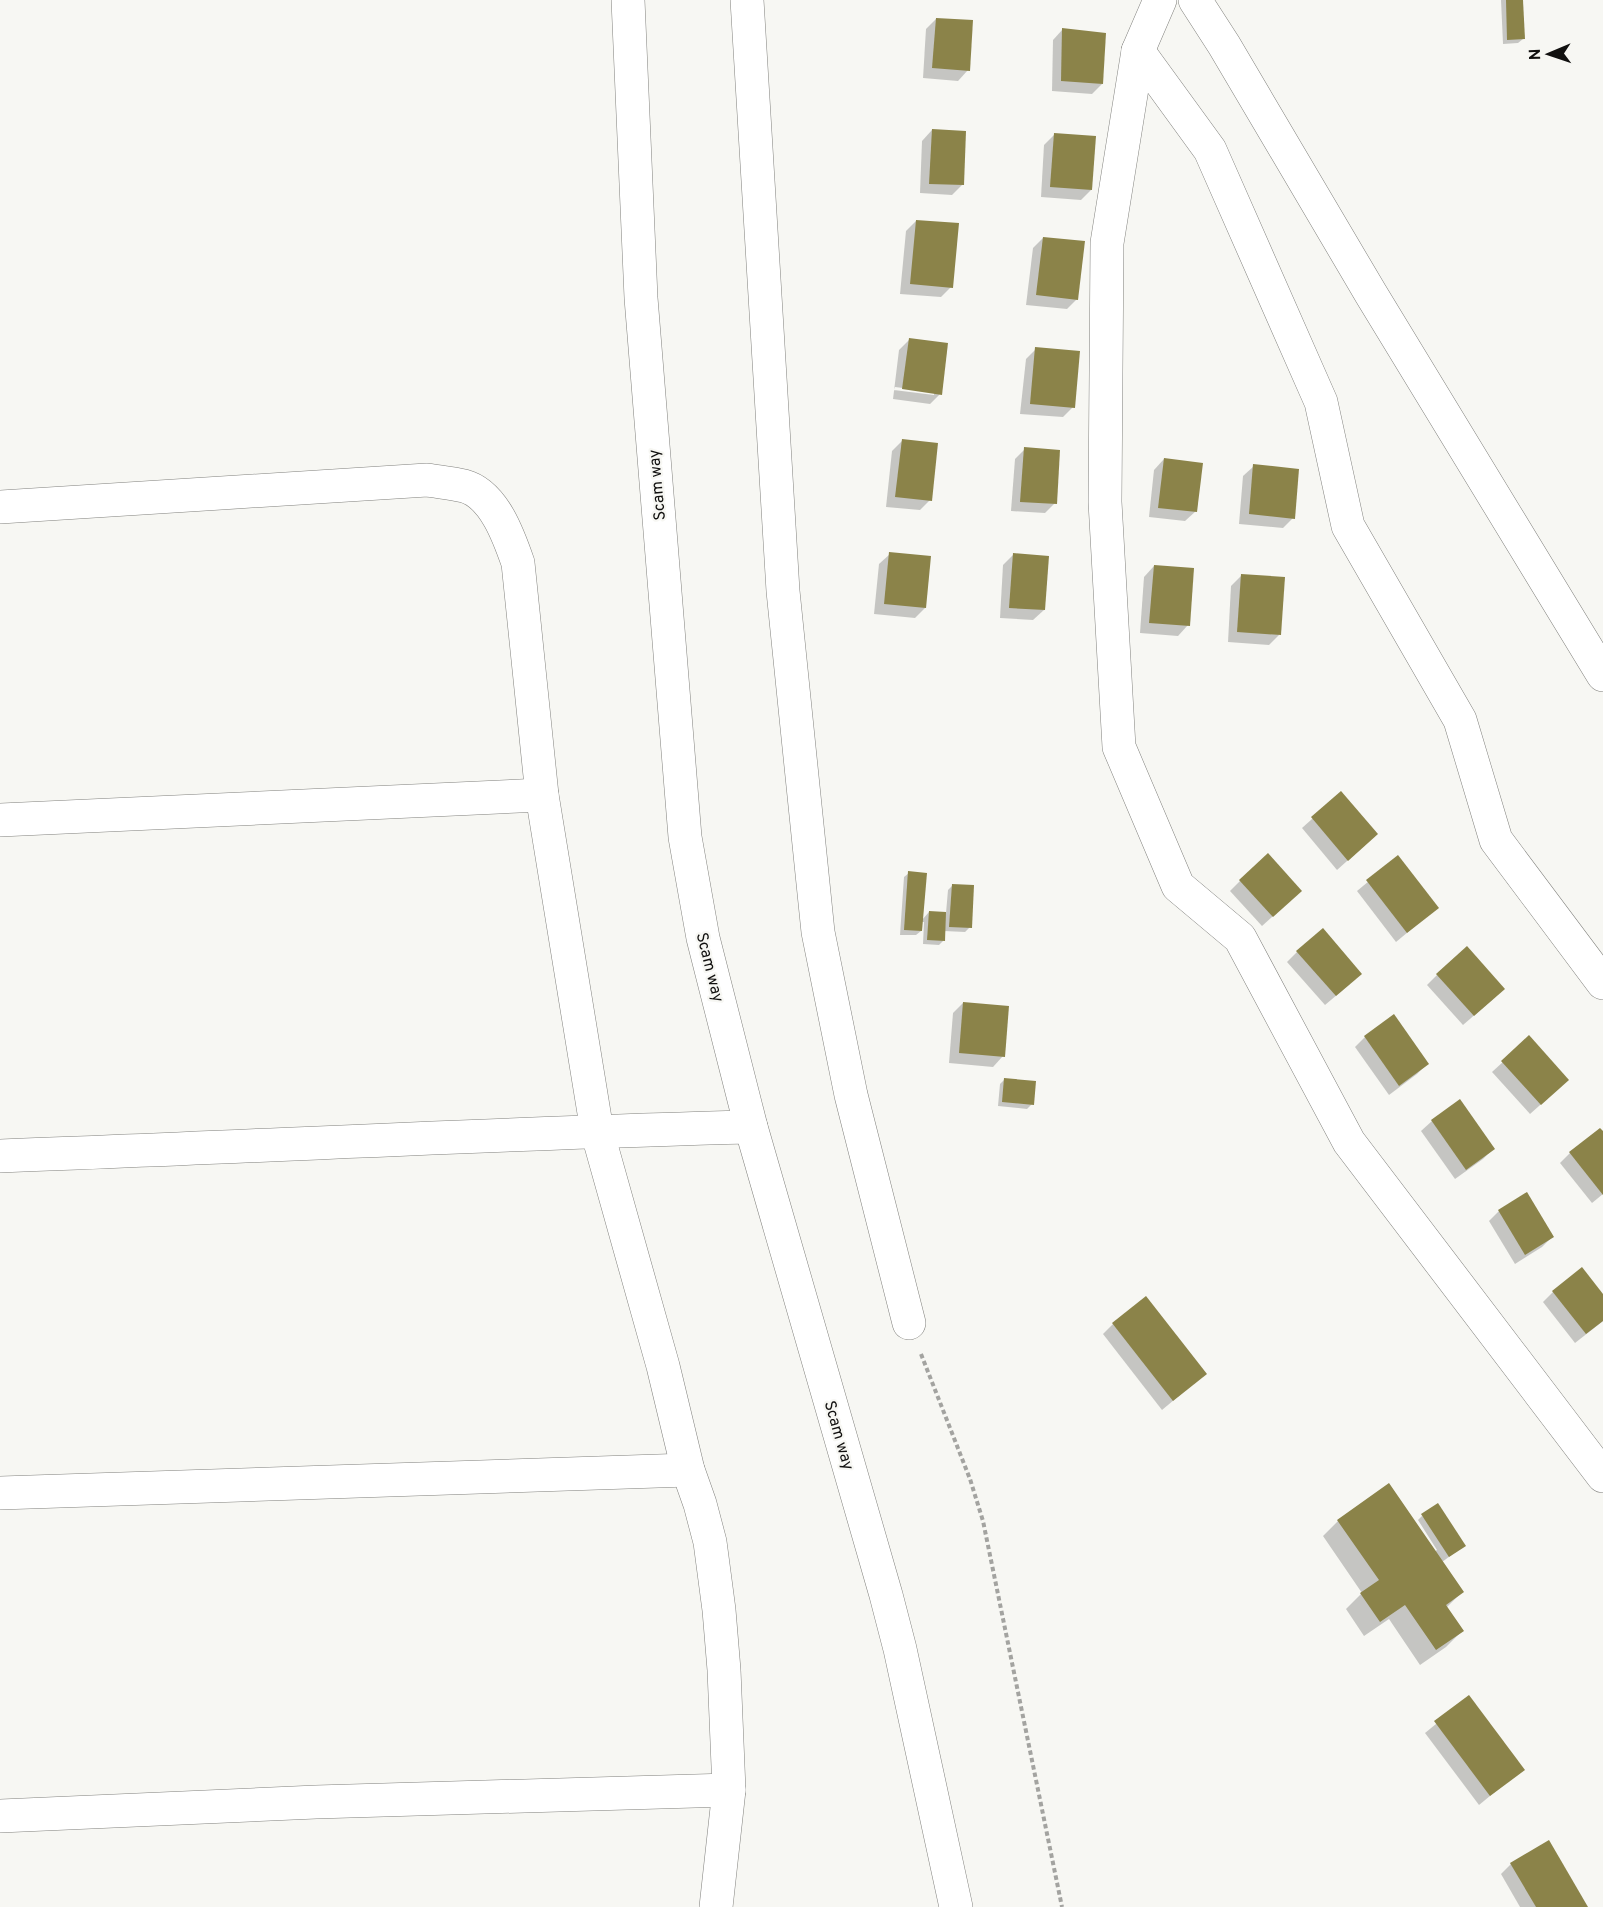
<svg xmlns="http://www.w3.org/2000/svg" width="1603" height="1907" viewBox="0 0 1603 1907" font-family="Overpass,sans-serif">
	<rect width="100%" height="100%" fill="#f7f7f3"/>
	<g fill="#0003" fill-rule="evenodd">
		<polygon points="1501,0 1522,0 1523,39 1518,43 1503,44"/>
		<polygon points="936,19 968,70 958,81 923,78 926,29"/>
		<polygon points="1063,29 1102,84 1092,94 1052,91 1053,40"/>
		<polygon points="932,130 962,185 952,195 920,193 922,141"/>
		<polygon points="1054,135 1091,190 1081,200 1041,197 1044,145"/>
		<polygon points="916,221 951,287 941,297 900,294 906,231"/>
		<polygon points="1043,238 1077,299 1067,309 1026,305 1033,248"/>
		<path d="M909 340 940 394 930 404 893 399 899 350ZM895 387 934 392V395L894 390Z"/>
		<polygon points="1036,349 1073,407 1063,417 1020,414 1026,359"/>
		<polygon points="903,440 930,500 920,510 886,507 892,451"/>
		<polygon points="1025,449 1055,503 1045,513 1011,511 1015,459"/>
		<polygon points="1164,459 1196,511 1185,521 1149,517 1154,470"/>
		<polygon points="1254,466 1293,518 1283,528 1239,524 1243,476"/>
		<polygon points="890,554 925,608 915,618 874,614 879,564"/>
		<polygon points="1013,555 1044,610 1033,620 1000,618 1003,565"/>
		<polygon points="1154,566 1188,625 1178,636 1140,633 1144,577"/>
		<polygon points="1241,576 1279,635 1269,645 1228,642 1231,586"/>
		<polygon points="1341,793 1366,844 1337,870 1302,828"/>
		<polygon points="1398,857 1437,908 1396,942 1357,891"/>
		<polygon points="909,873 922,920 929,912 946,913 948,890 952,886 970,927 965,932 944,931 943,941 939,945 923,944 924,922 921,922 921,931 916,935 900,935 904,877"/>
		<polygon points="1240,881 1290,901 1262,926 1230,891"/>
		<polygon points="1297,952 1350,984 1325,1005 1287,962"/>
		<polygon points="1437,975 1493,999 1463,1025 1427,985"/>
		<polygon points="963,1003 1003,1056 993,1067 949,1063 953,1013"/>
		<polygon points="1365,1037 1427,1064 1417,1074 1389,1095 1355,1047"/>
		<polygon points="1529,1038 1557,1090 1530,1114 1492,1072"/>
		<polygon points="1004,1080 1032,1104 1027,1109 998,1106 1000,1084"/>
		<polygon points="1460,1101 1493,1149 1483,1159 1455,1179 1421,1131 1432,1121"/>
		<polygon points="1603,1134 1603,1194 1592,1203 1560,1163 1570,1153"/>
		<polygon points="1526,1194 1552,1237 1542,1247 1515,1264 1489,1221 1499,1211"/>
		<polygon points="1553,1292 1603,1297 1603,1321 1575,1343 1543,1302"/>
		<polygon points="1113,1324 1205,1374 1162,1410 1103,1334"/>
		<polygon points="1422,1516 1464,1546 1442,1562 1462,1592 1446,1608 1462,1631 1446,1647 1420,1665 1389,1619 1364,1636 1346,1609 1362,1593 1323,1536 1338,1521 1434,1552 1437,1550 1418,1520"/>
		<polygon points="1469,1697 1523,1769 1479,1805 1425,1733"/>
		<polygon points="1511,1864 1587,1907 1520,1907 1501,1874"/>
	</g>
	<g fill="#8b8349">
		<polygon points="1506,0 1523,0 1525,39 1507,40"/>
		<polygon points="936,18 973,20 970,71 932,68"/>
		<polygon points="1062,28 1106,33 1103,84 1061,81"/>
		<polygon points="932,129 966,131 964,185 929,184"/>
		<polygon points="1054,133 1096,136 1092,190 1050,187"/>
		<polygon points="916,220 959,223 953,288 910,284"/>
		<polygon points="1043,237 1085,241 1078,300 1036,295"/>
		<polygon points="909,338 948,343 942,395 902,389"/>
		<polygon points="1035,347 1080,351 1075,408 1030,404"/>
		<polygon points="902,439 938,443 932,501 895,497"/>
		<polygon points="1024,447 1060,450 1057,504 1020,502"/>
		<polygon points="1164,458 1203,463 1197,512 1158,508"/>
		<polygon points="1253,464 1299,469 1295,519 1249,514"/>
		<polygon points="889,552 931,556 926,608 884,604"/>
		<polygon points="1013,553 1049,556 1045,610 1009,608"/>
		<polygon points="1154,565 1194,568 1190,626 1149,623"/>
		<polygon points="1241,574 1285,577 1281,635 1237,632"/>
		<polygon points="1341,791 1378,834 1348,861 1311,817"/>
		<polygon points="1268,853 1302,891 1273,917 1239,880"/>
		<polygon points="1398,855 1439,908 1407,933 1366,880"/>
		<polygon points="908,871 927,873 922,931 904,930"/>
		<polygon points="952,884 974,885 972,928 949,927"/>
		<polygon points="929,911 946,912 945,941 927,940"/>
		<polygon points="1323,928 1362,974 1336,996 1296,951"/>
		<polygon points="1467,946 1505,989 1474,1016 1436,974"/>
		<polygon points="963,1002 1009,1006 1005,1057 959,1053"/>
		<polygon points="1394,1014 1429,1064 1399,1086 1364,1036"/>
		<polygon points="1529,1035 1569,1080 1541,1105 1501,1061"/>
		<polygon points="1004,1078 1036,1081 1034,1105 1002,1102"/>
		<polygon points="1460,1099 1495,1149 1466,1170 1431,1120"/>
		<polygon points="1600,1128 1603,1131 1603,1195 1569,1152"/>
		<polygon points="1527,1192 1554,1237 1525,1255 1498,1210"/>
		<polygon points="1582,1267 1603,1294 1603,1321 1586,1334 1552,1291"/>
		<polygon points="1146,1296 1207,1374 1173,1401 1112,1323"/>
		<polygon points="1389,1483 1464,1592 1446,1605 1464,1631 1436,1650 1405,1605 1380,1622 1360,1593 1379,1580 1337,1520"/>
		<polygon points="1438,1503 1466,1546 1449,1557 1421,1514"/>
		<polygon points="1469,1695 1525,1770 1490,1796 1434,1721"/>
		<polygon points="1549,1840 1588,1907 1536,1907 1510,1863"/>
	</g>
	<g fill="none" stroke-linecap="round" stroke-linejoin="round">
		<defs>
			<g id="minor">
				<polyline points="628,0 641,298 685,837 703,938 751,1127 886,1595 900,1649 956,1907"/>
				<polyline points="747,0 783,591 818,932 851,1095 909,1323"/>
				<polyline points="1160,0 1138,51 1107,243 1105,502 1119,747 1178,886 1240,938 1349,1142 1603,1476"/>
				<polyline points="1195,0 1224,45 1371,294 1603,675"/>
				<polyline points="1138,51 1210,150 1321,402 1348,526 1460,720 1496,840 1603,983"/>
				<path d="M0 507 427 480C439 482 452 483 464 486 494 494 509 537 518 563L542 795 597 1131 663 1366 688 1470 700 1504 710 1542 719 1610 724 1670 729 1790 716 1907"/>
				<polyline points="0,820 542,795"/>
				<path d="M0 1156C250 1147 500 1133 751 1127"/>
				<polyline points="0,1493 688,1470"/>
				<polyline points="0,1816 316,1802 729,1790"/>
			</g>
		</defs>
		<use href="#minor" stroke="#82827e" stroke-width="34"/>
		<polyline stroke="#a3a3a0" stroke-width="4" stroke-dasharray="4.5 3" stroke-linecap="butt" points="921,1354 970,1479 983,1521 1062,1907"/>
		<use href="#minor" stroke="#fff" stroke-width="33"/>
	</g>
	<g text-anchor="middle" stroke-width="4.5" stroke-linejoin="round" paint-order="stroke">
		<g font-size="16" fill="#11100f" stroke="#f7f7f3">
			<text transform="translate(656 485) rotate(-95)" y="6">Scam way</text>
			<text transform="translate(711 967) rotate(76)" y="6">Scam way</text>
			<text transform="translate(840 1435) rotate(74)" y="6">Scam way</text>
		</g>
	</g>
	<g transform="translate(1549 54) rotate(268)" stroke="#f7f7f3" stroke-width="4.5" paint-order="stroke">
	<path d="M0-4.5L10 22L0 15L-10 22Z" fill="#11100f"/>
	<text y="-9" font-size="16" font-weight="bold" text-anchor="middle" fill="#11100f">N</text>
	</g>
</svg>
